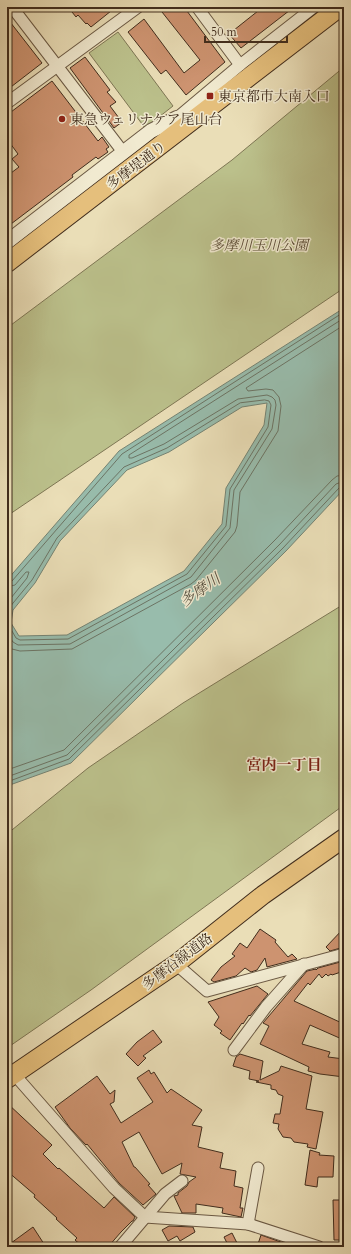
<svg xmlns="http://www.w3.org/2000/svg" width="351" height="1254" viewBox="0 0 351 1254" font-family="Cardo,'Noto Serif JP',serif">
	<rect width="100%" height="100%" fill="#eadeb7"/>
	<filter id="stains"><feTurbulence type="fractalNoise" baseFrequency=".005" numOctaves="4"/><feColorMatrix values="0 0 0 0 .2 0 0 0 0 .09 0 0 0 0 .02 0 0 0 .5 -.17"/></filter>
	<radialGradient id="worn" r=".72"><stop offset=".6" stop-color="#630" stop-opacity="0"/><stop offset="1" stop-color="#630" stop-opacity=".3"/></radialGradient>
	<g fill="#bbc08b" stroke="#7e7654">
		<polygon points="118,32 173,106 145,128 89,53"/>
		<polygon points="344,67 344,288 7,516 7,328 232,160"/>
		<polygon points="344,604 344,805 91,990 7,1048 7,834 88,768 183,703"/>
	</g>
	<path fill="#98bcac" stroke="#758373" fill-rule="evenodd" d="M344 308V489L286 551 71 763 7 786V580L119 451ZM267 403 264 425 226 488 222 524 184 571 67 635 19 636 11 623 13 610 35 583 60 541 127 470 169 452 242 407Z"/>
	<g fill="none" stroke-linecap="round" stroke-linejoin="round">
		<g stroke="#6c7464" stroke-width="1">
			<polygon points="265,400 269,401 271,405 268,427 230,489 226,526 187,574 68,639 20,640 16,638 8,624 9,608 32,580 57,538 124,467 167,448 240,403"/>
			<polyline points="7,582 12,581 122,454 344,312"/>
			<polyline points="7,587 15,585 26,572 29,572 27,578 7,603"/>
			<polyline points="7,633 13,642 18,645 70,644 191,577 230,528 234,490 272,429 276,405 275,400 272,397 267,395 238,399 164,444 132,458 129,458 129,455 344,318"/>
			<polyline points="7,644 12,649 20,651 72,649 191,584 196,580 235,532 237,526 240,492 278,431 281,406 279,397 273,390 266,389 248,391 246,388 344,325"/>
			<polyline points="7,770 64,750 275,540 332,480 337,476 344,475"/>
			<polyline points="7,777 67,755 280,544 336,484 344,481"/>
			<polyline points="7,782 69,759 283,548 339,488 344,486"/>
		</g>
	</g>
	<g fill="#cd9370" stroke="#412d1d">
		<polygon points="68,7 116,7 91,27 87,23 86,24 78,15 76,17"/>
		<polygon points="168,7 184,7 225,62 186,95 166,70 161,74 128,32 144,19 184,73 200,60 162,12"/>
		<polygon points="263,7 294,7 241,48 229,34"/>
		<polygon points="7,18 42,63 7,90"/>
		<polygon points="85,57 110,90 107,92 116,102 110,106 122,122 114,128 70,68"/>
		<polygon points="52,81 98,141 102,137 109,147 106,149 108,152 98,159 96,157 72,175 73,177 7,227 7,176 19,167 12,159 18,154 7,139 7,115"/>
		<polygon points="344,928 344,947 330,951 326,947"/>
		<polygon points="260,929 276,940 275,942 288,957 292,954 297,959 267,967 265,958 257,970 251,972 245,968 236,976 214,982 211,980 221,967 235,956 232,954 240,943 247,948"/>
		<polygon points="344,961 344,971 332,975 331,974 328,976 326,974 322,978 319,974 310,985 308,983 294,1001 344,1024 344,1040 310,1025 302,1044 330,1052 328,1057 344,1059 344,1077 320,1074 308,1071 309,1067 260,1044 269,1026 263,1023 307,971 316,969 316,970 318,968"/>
		<polygon points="257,986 268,994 250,1016 249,1015 243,1024 242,1023 230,1040 220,1033 222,1031 214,1025 219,1017 208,1002"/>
		<polygon points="153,1030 162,1042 143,1056 146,1058 138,1066 126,1054 137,1042"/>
		<polygon points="240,1054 263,1061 260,1080 279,1071 281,1066 312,1076 306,1109 323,1112 316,1149 307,1147 308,1144 294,1142 291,1138 283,1137 278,1129 279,1124 273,1123 275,1114 280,1114 283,1096 278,1094 276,1090 271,1089 271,1085 256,1082 259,1081 249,1079 250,1071 233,1066 236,1057"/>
		<polygon points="149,1070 151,1074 154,1072 167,1093 171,1089 202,1110 192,1125 202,1127 198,1147 223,1153 220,1168 236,1171 234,1186 243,1188 240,1208 243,1208 241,1217 222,1213 223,1208 196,1204 196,1213 182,1213 174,1196 178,1195 178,1193 187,1186 189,1182 196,1177 180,1174 182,1163 162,1174 139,1132 122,1142 134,1167 135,1167 150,1184 148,1185 156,1194 143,1205 119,1183 87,1144 86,1145 70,1128 55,1107 97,1076 110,1094 115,1090 114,1102 110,1104 121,1123 153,1102 137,1078"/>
		<polygon points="7,1103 52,1145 43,1154 58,1169 59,1168 104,1208 114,1197 135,1217 133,1221 132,1221 121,1232 108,1247 83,1247 75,1240 77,1238 56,1219 57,1218 34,1197 35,1195 7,1171"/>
		<polygon points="310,1150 320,1153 319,1155 334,1156 333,1177 318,1177 317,1187 305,1185"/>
		<polygon points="333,1200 344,1200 344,1240 334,1240"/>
		<polygon points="169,1226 193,1227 195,1232 180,1241 177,1236 168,1241 162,1230"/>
		<polygon points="33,1227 46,1247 7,1247 7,1246"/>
		<polygon points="232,1233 239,1247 229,1247 224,1237"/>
		<polygon points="261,1235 292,1246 292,1247 257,1247"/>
	</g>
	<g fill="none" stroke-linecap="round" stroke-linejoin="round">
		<defs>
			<g id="minor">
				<polyline points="12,7 123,152"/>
				<polyline points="197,7 240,65"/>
				<polyline points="7,103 138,7"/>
				<polyline points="177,118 240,65 314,7"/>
				<polyline points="176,964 207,991 344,954"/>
				<polyline points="234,1050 266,1007 304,964"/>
				<polyline points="14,1074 114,1188 145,1217 248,1224 319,1247"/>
				<polyline points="248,1224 258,1168"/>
				<polyline points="120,1247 165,1194 182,1181"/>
			</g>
			<polyline id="tertiary" points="7,242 151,131 177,118 184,127"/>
			<g id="primary">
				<polyline points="7,263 340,7"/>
				<polyline points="7,1079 176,964 263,895 344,838"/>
			</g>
		</defs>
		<use href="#minor" stroke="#6b5944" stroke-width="13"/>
		<use href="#tertiary" stroke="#6b5944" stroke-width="16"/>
		<use href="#primary" stroke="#412d1d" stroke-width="20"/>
		<use href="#minor" stroke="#f1ead0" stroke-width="11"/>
		<use href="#tertiary" stroke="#f1ead0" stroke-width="14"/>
		<use href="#primary" stroke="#e5bf7c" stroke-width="18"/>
	</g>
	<g fill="#8f2418" stroke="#f1ead0" stroke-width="1.5">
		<rect x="206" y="92" width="8" height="8" rx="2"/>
		<circle cx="62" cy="119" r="4"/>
	</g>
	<g text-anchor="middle" stroke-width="3" stroke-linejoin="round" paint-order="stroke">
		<g font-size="14" fill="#412d1d" stroke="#f1ead0" text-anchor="start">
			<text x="218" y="101">東京都市大南入口</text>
			<text x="70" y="124">東急ウェリナケア尾山台</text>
		</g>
		<g font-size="14" fill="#412d1d" stroke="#f1ead0">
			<text transform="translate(136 165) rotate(-37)" y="5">多摩堤通り</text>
			<text transform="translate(177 961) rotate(-37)" y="5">多摩沿線道路</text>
		</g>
		<g font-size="14" font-style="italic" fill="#594a33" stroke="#f1ead0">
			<text x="259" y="250">多摩川玉川公園</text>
		</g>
		<g font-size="15" font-style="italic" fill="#575141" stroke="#f1ead0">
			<text transform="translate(200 590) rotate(-35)" y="5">多摩川</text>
		</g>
		<g font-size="15" font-weight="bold" fill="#7a1f14" stroke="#f1ead0">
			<text x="284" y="770">宮内一丁目</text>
		</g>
	</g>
	<rect width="351" height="1254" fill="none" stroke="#eadeb7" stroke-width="24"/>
	<rect x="8" y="8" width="335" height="1238" fill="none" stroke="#412d1d" stroke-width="2"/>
	<rect x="12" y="12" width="327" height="1230" fill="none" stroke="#412d1d"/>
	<path d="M205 36v6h82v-6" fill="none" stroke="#412d1d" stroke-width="2"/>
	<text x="211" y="36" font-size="12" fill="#412d1d" stroke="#f1ead0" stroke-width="3" paint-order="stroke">50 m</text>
	<rect width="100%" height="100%" filter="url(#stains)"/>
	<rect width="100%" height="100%" fill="url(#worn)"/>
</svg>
